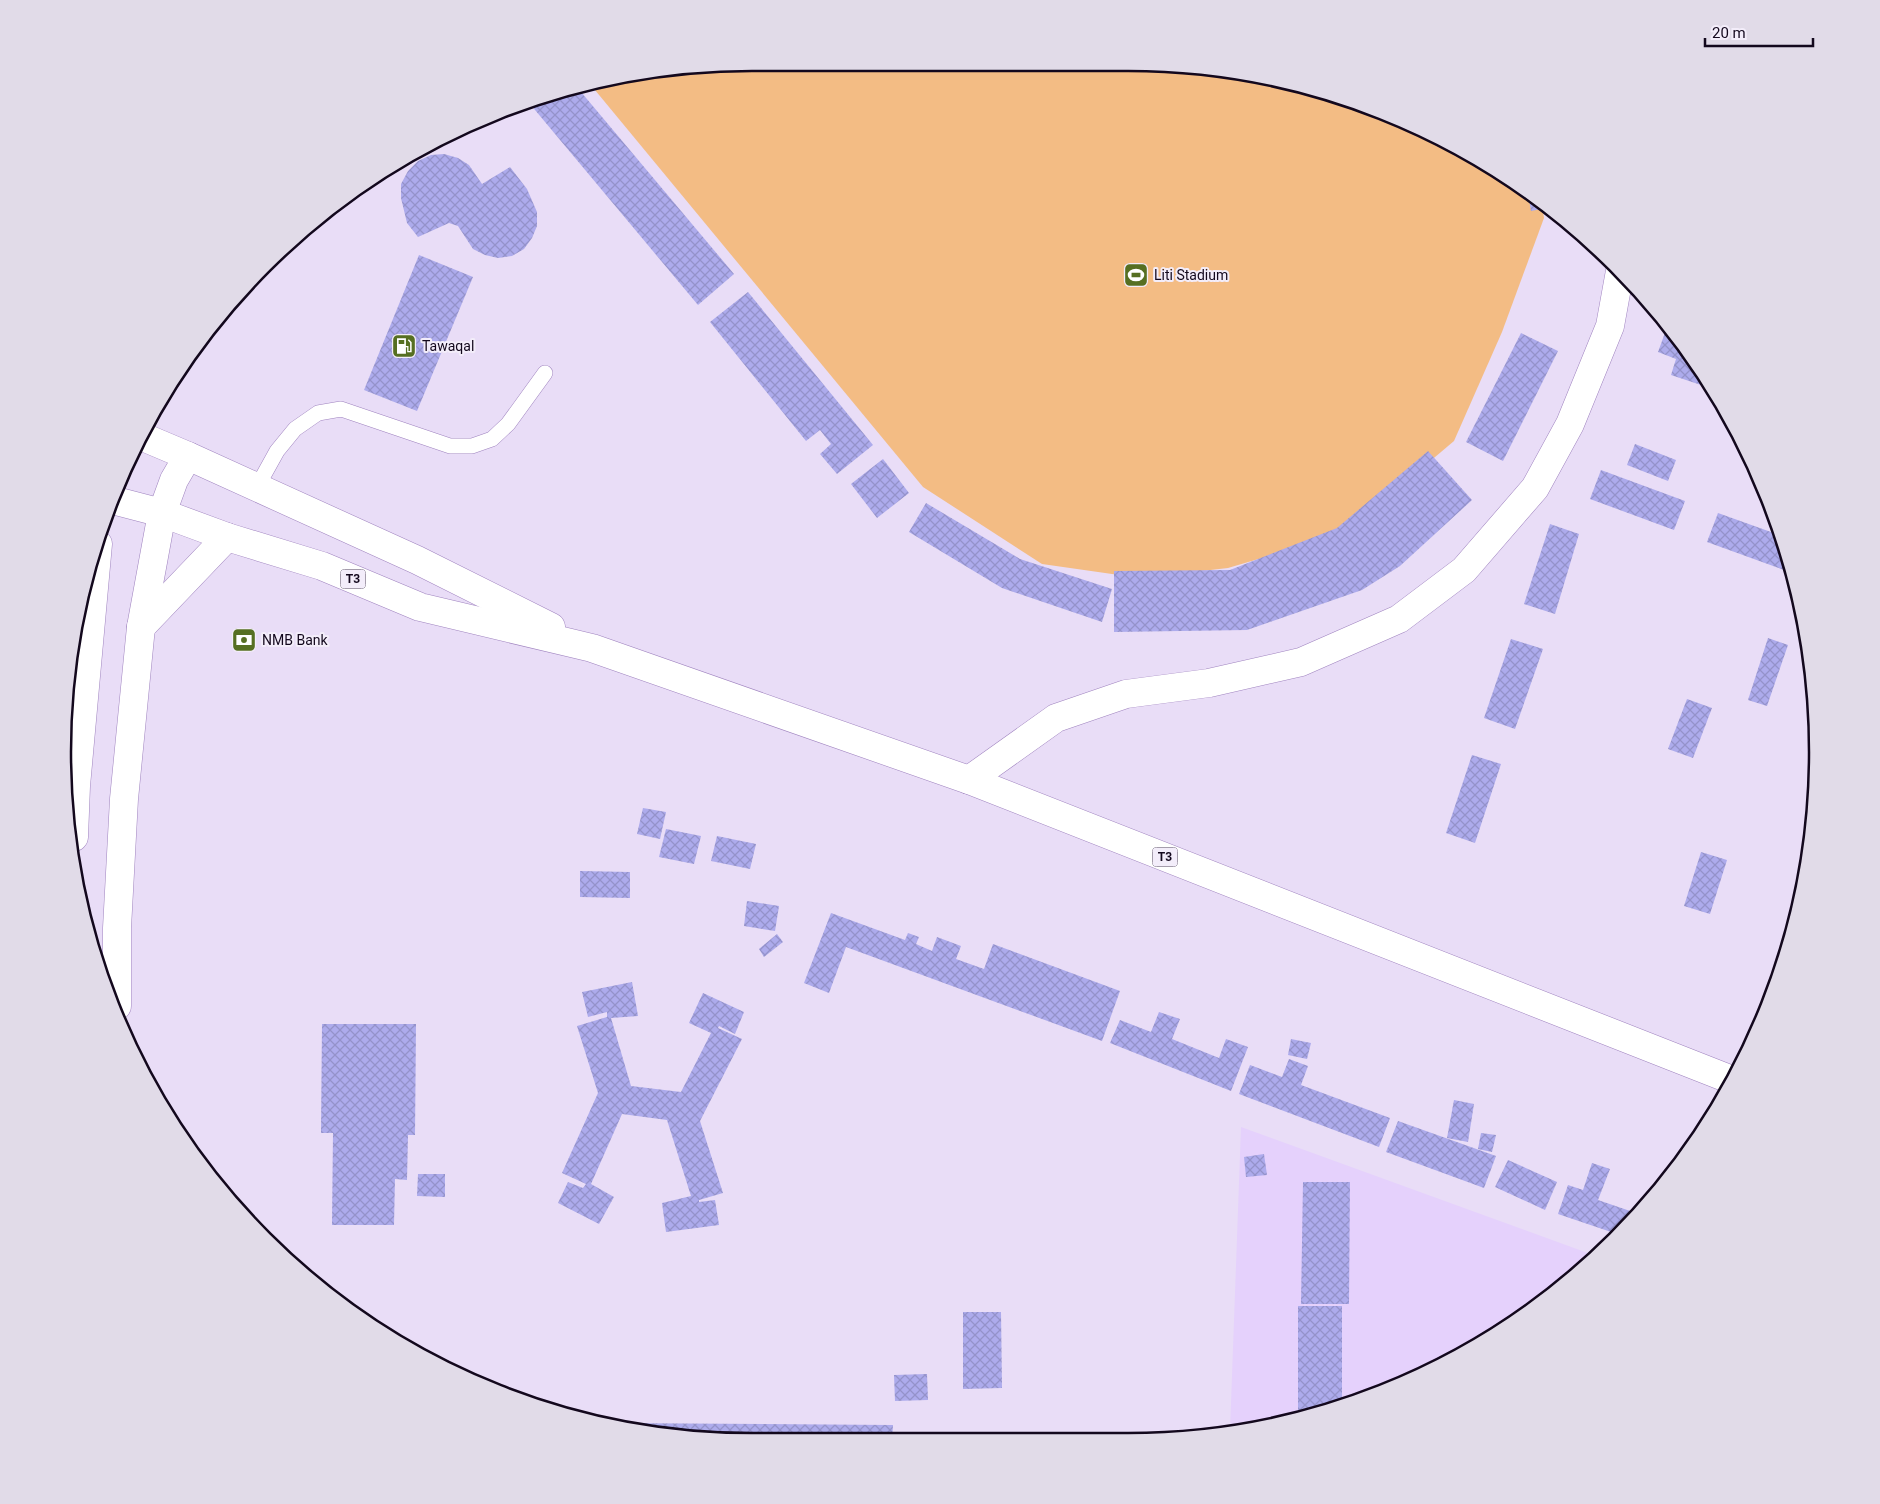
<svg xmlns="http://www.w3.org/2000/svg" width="1880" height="1504" viewBox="0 0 1880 1504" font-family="Roboto,sans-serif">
	<defs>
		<pattern id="building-cross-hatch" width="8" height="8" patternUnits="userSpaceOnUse" patternTransform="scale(1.25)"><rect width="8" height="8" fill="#adabec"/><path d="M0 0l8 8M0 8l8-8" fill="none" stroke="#9492ca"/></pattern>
	</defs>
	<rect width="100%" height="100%" fill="#e9ddf7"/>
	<polygon fill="#e5d1fc" points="1241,1127 1596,1256 1582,1271 1472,1349 1307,1418 1230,1431"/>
	<polygon fill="#f3bc84" points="752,63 1173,64 1350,99 1472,155 1542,204 1544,218 1502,332 1454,441 1344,534 1228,568 1140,578 1042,564 923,487 590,84"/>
	<g fill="url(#building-cross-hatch)">
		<polygon points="576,86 734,274 698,305 530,104"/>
		<polygon points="444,154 458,158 469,165 482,184 510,167 527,189 537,212 537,226 532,238 524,249 512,256 498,258 485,255 473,249 458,226 449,223 418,237 407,223 401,198 401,184 408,171 418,161 431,155"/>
		<polygon points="1528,194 1536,200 1547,208 1531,211"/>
		<polygon points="419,255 473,277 417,411 364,390"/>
		<polygon points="748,292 873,445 837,474 820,454 831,444 820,430 806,441 710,322"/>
		<polygon points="1666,330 1670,331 1710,388 1671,375 1676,359 1658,352"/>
		<polygon points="1521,333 1558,351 1503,461 1466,442"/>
		<polygon points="1635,444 1676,460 1668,481 1627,465"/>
		<polygon points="1428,451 1472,500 1400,566 1362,590 1247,630 1114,632 1114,571 1230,570 1337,528"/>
		<polygon points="883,459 909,493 877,518 851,484"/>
		<polygon points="1601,470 1685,501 1674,530 1590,499"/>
		<polygon points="926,503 1020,559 1112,589 1102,622 1002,588 909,532"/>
		<polygon points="1718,513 1782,536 1788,560 1784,570 1707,542"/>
		<polygon points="1550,524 1579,534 1555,614 1524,604"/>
		<polygon points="1768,638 1788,645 1767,706 1748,700"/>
		<polygon points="1511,639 1543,649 1515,729 1484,718"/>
		<polygon points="1687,699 1712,708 1693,758 1668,749"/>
		<polygon points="1472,755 1501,764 1475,843 1446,833"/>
		<polygon points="643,808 666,812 660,839 637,834"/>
		<polygon points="666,829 701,836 694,864 659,857"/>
		<polygon points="717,836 756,844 750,869 711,861"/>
		<polygon points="1701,852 1727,860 1710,914 1684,906"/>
		<polygon points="580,871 630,872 630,898 580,897"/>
		<polygon points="747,901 779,906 775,931 744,926"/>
		<polygon points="831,913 905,940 908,933 919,937 916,944 932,951 937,937 961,946 956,959 984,969 993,944 1120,991 1102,1041 846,947 829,993 804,983"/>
		<polygon points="777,934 783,942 764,957 759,949"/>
		<polygon points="632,982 638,1016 611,1018 631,1086 681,1092 711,1033 689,1023 703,993 744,1012 735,1034 719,1026 718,1028 742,1039 700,1121 723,1193 699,1200 699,1202 715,1200 719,1225 666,1232 662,1203 691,1196 667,1120 622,1114 591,1184 614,1197 599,1224 558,1203 568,1182 583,1188 586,1184 562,1173 598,1093 577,1026 607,1017 607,1012 588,1017 582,992"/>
		<polygon points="1159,1012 1180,1019 1172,1039 1219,1058 1226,1039 1248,1047 1231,1091 1110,1043 1120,1020 1151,1032"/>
		<polygon points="322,1024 416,1024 415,1135 408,1135 407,1180 395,1179 394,1225 332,1225 333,1133 321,1133"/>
		<polygon points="1291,1039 1311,1043 1307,1059 1288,1055"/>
		<polygon points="1289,1059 1308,1066 1301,1085 1390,1118 1379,1147 1239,1094 1250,1065 1282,1077"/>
		<polygon points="1454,1100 1474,1104 1468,1142 1447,1138"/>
		<polygon points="1398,1121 1496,1156 1484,1188 1386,1152"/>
		<polygon points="1481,1133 1496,1135 1492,1152 1478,1149"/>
		<polygon points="1264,1154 1267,1175 1246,1177 1244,1157"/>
		<polygon points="1508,1160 1557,1182 1545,1210 1495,1187"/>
		<polygon points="1592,1163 1610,1169 1598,1200 1636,1213 1617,1234 1558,1214 1568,1185 1583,1190"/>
		<polygon points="418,1174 445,1174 445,1197 417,1196"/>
		<polygon points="1303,1182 1350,1182 1349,1304 1301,1304"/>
		<polygon points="1657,1182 1663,1185 1649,1200"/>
		<polygon points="1298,1306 1342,1306 1342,1403 1307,1418 1298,1419"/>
		<polygon points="963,1312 1001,1312 1002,1388 963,1389"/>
		<polygon points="927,1374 928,1400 895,1401 894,1375"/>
		<polygon points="605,1423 893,1425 892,1441 752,1441 618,1428 605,1425"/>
	</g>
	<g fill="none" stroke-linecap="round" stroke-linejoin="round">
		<defs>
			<polyline id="service" points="257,487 277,451 295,429 318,413 341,409 450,446 472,446 492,439 508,424 545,373"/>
			<polyline id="minor" points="969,780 1056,718 1126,694 1209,683 1301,662 1399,619 1464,570 1535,488 1570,424 1610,326 1620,271"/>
			<g id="secondary">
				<polyline points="74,837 76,786 98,544"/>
				<polyline points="117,1006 117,928 124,799 141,627 162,513 174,480 188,456"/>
			</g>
			<g id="trunk">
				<polyline points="143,437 188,456 417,560 551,627"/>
				<polyline points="116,501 162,513 227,537 322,566 420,607 592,648 969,780 1732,1080"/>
				<polyline points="141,627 227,537"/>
			</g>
		</defs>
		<use href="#service" stroke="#9f83bf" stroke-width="16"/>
		<use href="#minor" stroke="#9f83bf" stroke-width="29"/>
		<use href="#secondary" stroke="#9f83bf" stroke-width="29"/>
		<use href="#trunk" stroke="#9f83bf" stroke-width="29"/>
		<use href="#service" stroke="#fff" stroke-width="15"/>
		<use href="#minor" stroke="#fff" stroke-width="28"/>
		<use href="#secondary" stroke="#fff" stroke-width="28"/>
		<use href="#trunk" stroke="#fff" stroke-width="28"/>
	</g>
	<defs>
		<symbol id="stadium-square" viewBox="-11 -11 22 22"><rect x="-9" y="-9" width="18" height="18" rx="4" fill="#566f22" stroke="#f3edfa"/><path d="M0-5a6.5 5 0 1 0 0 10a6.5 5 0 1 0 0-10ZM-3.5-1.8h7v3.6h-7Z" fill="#fff"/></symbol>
		<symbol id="fuel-square" viewBox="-11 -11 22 22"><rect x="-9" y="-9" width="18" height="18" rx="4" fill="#566f22" stroke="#f3edfa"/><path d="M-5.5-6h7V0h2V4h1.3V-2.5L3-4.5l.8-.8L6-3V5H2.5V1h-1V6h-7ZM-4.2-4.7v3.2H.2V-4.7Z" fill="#fff"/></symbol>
		<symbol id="bank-square" viewBox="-11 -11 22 22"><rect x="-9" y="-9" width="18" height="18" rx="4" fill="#566f22" stroke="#f3edfa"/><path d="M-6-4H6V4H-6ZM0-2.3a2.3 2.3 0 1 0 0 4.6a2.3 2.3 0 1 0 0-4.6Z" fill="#fff"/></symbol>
	</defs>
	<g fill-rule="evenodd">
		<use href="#stadium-square" x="1122" y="261" width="28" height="28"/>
		<use href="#fuel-square" x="390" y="332" width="28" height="28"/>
		<use href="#bank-square" x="230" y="626" width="28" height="28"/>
	</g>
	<g text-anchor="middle" stroke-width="4" stroke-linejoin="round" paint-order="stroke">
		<g fill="#f3edfa" stroke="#564d5f" stroke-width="1">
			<rect x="340.5" y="569.5" width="25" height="19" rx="4"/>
			<rect x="1152.5" y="847.5" width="25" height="19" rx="4"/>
		</g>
		<g font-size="12" font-weight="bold" fill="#13081d">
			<text x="353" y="583">T3</text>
			<text x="1165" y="861">T3</text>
		</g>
		<g font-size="14" fill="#13081d" stroke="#f3edfa" text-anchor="start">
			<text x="1154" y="280">Liti Stadium</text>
			<text x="422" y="351">Tawaqal</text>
			<text x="262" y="645">NMB Bank</text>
		</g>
	</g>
	<path d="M0 0H1880V1504H0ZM752 71H1128A681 681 0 0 1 1809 752V752A681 681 0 0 1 1128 1433H752A681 681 0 0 1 71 752V752A681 681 0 0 1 752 71Z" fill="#e1dbe8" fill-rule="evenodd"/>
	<path fill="none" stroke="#13081d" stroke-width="2.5" d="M752 71H1128A681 681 0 0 1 1809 752V752A681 681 0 0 1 1128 1433H752A681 681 0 0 1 71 752V752A681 681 0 0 1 752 71Z"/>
	<path d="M1705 38v8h108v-8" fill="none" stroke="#13081d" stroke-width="2.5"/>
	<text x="1712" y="38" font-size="15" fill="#13081d" stroke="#f3edfa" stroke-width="4" paint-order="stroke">20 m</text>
</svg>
